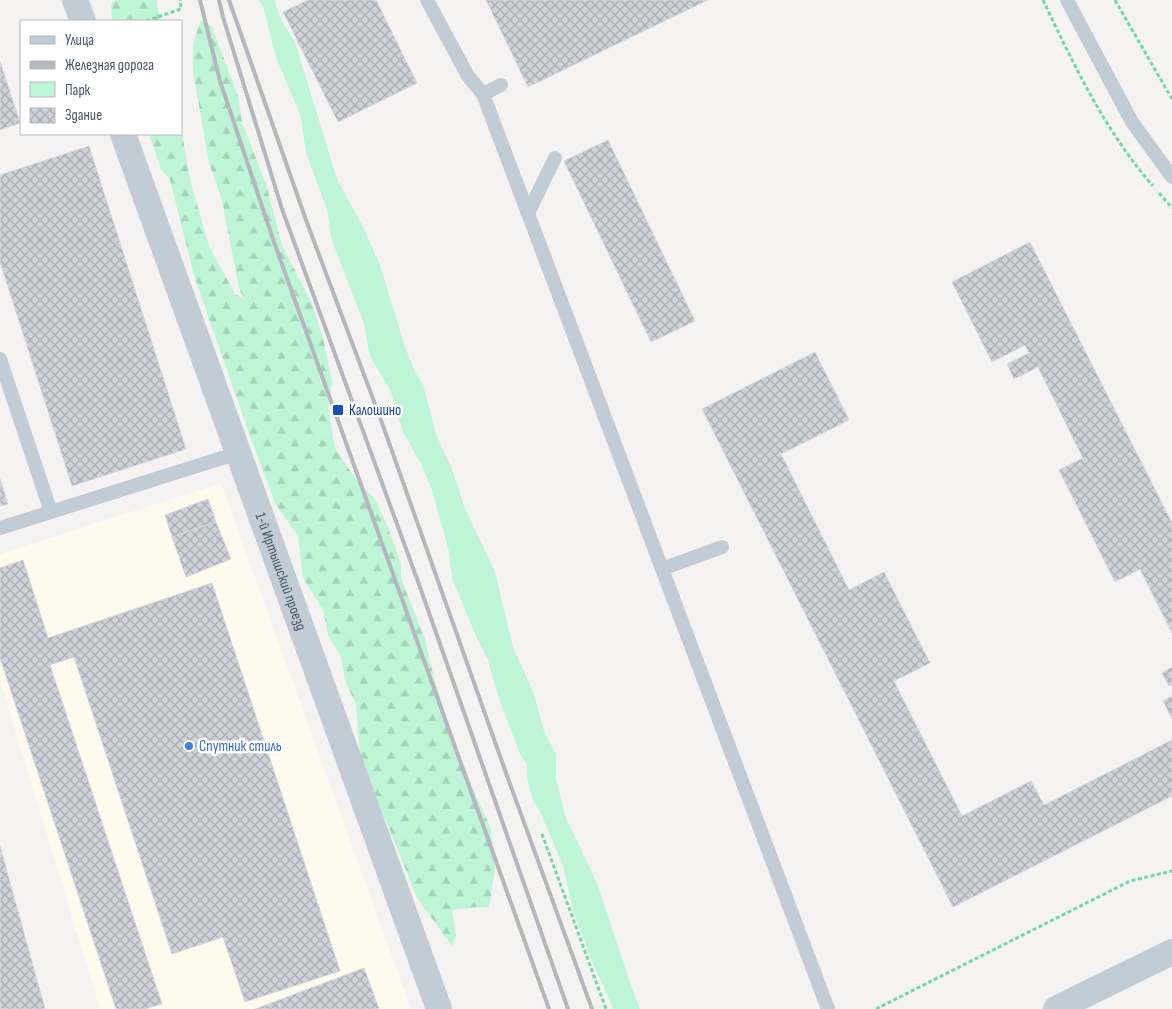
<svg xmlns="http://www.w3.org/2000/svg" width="1172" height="1009" viewBox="0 0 1172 1009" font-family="'Sofia Sans Condensed',sans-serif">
	<defs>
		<pattern id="forest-firs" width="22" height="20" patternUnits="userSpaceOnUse" patternTransform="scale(1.25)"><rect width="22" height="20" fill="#bef5d6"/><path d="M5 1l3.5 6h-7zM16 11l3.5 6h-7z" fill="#a5d4ba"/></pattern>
		<pattern id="building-cross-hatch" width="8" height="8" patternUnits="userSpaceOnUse" patternTransform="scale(1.25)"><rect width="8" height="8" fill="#ced1d8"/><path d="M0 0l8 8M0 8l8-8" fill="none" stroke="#a9acb3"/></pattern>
	</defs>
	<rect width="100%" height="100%" fill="#f5f2f2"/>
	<polygon fill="#fefaed" points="221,483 411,1009 100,1009 0,680 0,554"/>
	<polygon fill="#bef5d6" points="259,0 274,0 282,21 295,42 337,179 364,229 380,265 405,347 416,374 423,384 436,434 452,469 464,506 495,572 513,647 534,694 544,731 556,754 556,779 566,818 597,883 633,991 640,1009 613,1009 607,994 589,955 585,942 575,917 562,863 540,812 533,801 527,778 527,765 520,754 498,696 488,660 476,636 452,578 449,552 432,490 422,466 403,432 391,392 370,356 364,324 331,238 328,212 306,153 301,117 276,57 264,9"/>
	<g fill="url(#forest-firs)">
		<polygon points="115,0 157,0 159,21 112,21 111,4"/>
		<polygon points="201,20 212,27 238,96 242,122 266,184 282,245 313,306 324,342 332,382 328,407 335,448 357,481 375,499 387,525 401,563 401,576 405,589 425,639 434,678 460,760 491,829 495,869 489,908 477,907 452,910 456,935 452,946 417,898 389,828 361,769 356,704 345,681 341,657 328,635 323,610 303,578 298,536 275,503 249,433 195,279 170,180 161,169 149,134 181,134 181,126 190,180 209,246 235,294 244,299 239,288 222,200 209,163 193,71 193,44"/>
	</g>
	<g fill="url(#building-cross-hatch)" stroke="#d6d8de">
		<polygon points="308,0 376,0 417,83 338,122 283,12"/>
		<polygon points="486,0 708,0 528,87"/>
		<polygon points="0,61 20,123 0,130"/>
		<polygon points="608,140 695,321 651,342 564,161"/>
		<polygon points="89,146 186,449 72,486 0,262 0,175"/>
		<polygon points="1030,242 1172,523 1172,633 1140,569 1115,582 1059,470 1083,458 1038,367 1014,379 1007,364 1029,353 1025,345 992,362 952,282"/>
		<polygon points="815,352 849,420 781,454 849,590 884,572 930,663 894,681 962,816 1031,781 1044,805 1172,740 1172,796 953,907 702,409"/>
		<polygon points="0,479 8,504 0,506"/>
		<polygon points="208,499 216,522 172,537 165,515"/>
		<polygon points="216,522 231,559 186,577 172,537"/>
		<polygon points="23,560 48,638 212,583 340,971 245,1002 223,937 172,954 74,657 50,665 162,1004 145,1009 116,1009 0,658 0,568"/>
		<polygon points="1172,667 1172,685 1169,686 1162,673"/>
		<polygon points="1172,696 1172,719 1163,701"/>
		<polygon points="0,846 45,1009 0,1009"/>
		<polygon points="364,968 379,1009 255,1009"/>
	</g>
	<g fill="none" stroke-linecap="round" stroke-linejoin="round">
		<g stroke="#71d8ab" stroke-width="3" stroke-dasharray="4 2.5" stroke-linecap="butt">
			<path d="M1043 0C1074 65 1105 131 1153 186"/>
			<polyline points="1115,0 1172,99"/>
			<polyline points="146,21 181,9 180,0"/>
			<polyline points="1159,193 1172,208"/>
			<polyline points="542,834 606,1009"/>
			<polyline points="876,1009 1130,881 1172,871"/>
		</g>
		<g stroke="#c2ccd5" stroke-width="14">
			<polyline points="427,0 468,76 483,94 828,1009"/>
			<polyline points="1067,0 1132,122 1172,177"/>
			<polyline points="483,94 501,85"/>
			<polyline points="528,213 555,158"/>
			<polyline points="0,359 51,512"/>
			<polyline points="0,528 238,453"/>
			<polyline points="662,569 722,547"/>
		</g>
		<g stroke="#c2ccd5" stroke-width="26">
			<polyline points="75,0 83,21"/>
			<path id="s1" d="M123 134 439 1009"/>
			<polyline points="1056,1009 1172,952"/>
		</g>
		<g stroke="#b4b7bd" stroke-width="4">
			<polyline points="200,0 220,81 274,242 549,1009"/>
			<polyline points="219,0 223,17 282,209 420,587 568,1009"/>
			<polyline points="229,0 306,220 381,420 506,773 592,1009"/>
		</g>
	</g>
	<rect fill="#1a4fb4" stroke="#fff" stroke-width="2" x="332" y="404" width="12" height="12" rx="2.5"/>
	<circle fill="#3f7fe0" stroke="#fff" stroke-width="2" cx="189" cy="746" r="5"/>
	<g text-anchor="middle" stroke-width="5" stroke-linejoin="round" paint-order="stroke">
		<g font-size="15" fill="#164399" stroke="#fff" text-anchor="start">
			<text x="349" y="415">Калошино</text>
		</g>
		<g font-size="15" fill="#475463" stroke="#fff">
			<text dy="5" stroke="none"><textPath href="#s1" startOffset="465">1-й Иртышский проезд</textPath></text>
		</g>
		<g font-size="15" fill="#366cbe" stroke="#fff" text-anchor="start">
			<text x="199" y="751">Спутник стиль</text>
		</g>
	</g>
	<rect x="20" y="20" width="162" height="115" fill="#ffffff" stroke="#b5bbc1"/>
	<rect x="30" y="36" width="25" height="8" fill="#c2ccd5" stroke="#b5bbc1"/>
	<text x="65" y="45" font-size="15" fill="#475463">Улица</text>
	<rect x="30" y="61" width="25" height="8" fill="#b4b7bd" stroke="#b5bbc1"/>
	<text x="65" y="70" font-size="15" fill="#475463">Железная дорога</text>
	<rect x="30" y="82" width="25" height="15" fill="#bef5d6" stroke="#b5bbc1"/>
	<text x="65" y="95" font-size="15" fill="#475463">Парк</text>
	<rect x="30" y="108" width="25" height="15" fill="url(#building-cross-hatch)" stroke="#b5bbc1"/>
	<text x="65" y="120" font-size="15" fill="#475463">Здание</text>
</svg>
